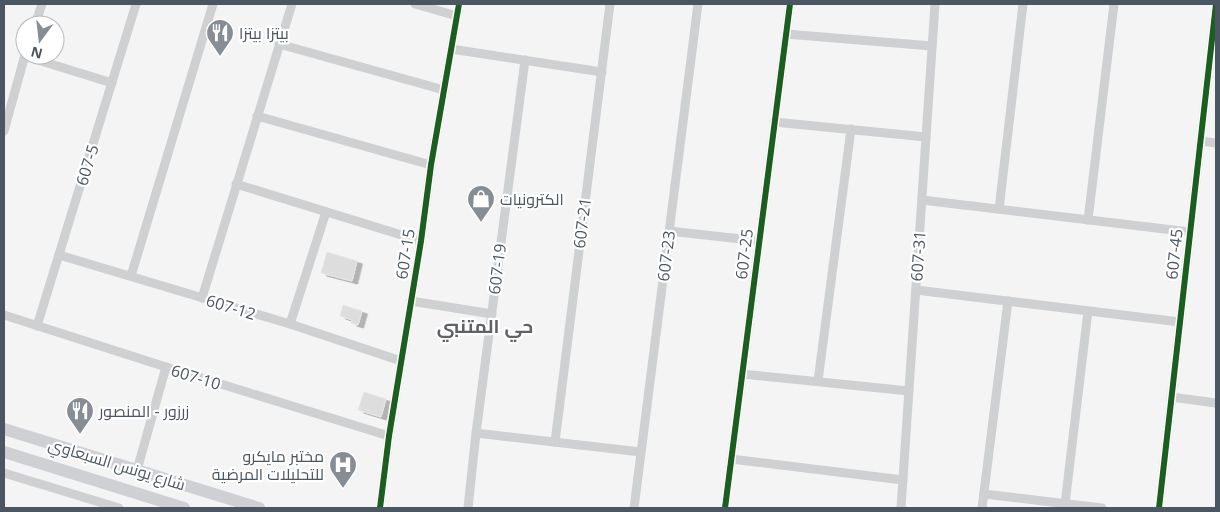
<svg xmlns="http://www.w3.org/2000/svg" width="1220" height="512" viewBox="0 0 1220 512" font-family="'Open Sans',Cairo,sans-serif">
	<defs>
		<filter id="shadow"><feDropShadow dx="5.5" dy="3" stdDeviation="0" flood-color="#0004"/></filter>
	</defs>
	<rect width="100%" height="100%" fill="#f4f4f4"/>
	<g fill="#ddddde" stroke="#e5e6e7" filter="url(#shadow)">
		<polygon points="327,252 357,261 352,281 321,273"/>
		<polygon points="343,305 362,311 358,325 351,323 352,320 340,316"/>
		<polygon points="364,392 386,399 381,417 358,410"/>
	</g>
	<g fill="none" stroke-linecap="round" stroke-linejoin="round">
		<g stroke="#ced0d2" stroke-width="9">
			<polyline points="415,4 457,16"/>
			<polyline points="35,25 42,4"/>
			<polyline points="786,34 932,46"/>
			<polyline points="279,44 444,90"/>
			<polyline points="451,49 602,72"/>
			<polyline points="25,56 112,83"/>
			<polyline points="257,116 431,165"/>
			<polyline points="774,122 926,137"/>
			<polyline points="4,131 25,55"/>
			<polyline points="1201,141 1216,143"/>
			<polyline points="236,184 421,241"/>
			<polyline points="922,200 1190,232"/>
			<polyline points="999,209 1023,4"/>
			<polyline points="1088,220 1114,4"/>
			<polyline points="669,231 759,241"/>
			<polyline points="59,255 290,324 401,361"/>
			<polyline points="131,276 213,4"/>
			<polyline points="916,290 1180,322"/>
			<polyline points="202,298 292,4"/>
			<polyline points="411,301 492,314"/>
			<polyline points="4,315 166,367 389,436"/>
			<polyline points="290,324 326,212"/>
			<polyline points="37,326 136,4"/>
			<polyline points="742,374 909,391"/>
			<polyline points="818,381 851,129"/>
			<polyline points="1171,397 1216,403"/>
			<polyline points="476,433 641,452"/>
			<polyline points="555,442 610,4"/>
			<polyline points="731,459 903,480"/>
			<polyline points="137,470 166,367"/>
			<polyline points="4,473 119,508"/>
			<polyline points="984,494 1102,508"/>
			<polyline points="1065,504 1088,311"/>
			<polyline points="380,508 389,436 421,241 431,165 459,4"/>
			<polyline points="468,508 476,433 525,60"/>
			<polyline points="634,508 698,4"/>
			<polyline points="725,508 790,4"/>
			<polyline points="901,508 935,4"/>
			<polyline points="982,508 1008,301"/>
			<polyline points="1159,508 1216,4"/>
		</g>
		<g stroke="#ced0d4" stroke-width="12">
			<polyline points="4,429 259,508"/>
			<polyline points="4,452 184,508"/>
		</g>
		<defs>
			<g id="cycleway">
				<polyline points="380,508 389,436 421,241 431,165 459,4"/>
				<polyline points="725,508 790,4"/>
				<polyline points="1159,508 1216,4"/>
			</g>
		</defs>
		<use href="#cycleway" stroke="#fff" stroke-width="9"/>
		<use href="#cycleway" stroke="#1b5e20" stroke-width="6"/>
	</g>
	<defs>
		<symbol id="restaurant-pin" viewBox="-11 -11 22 30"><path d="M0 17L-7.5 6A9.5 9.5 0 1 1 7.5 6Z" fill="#868d94" stroke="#fff"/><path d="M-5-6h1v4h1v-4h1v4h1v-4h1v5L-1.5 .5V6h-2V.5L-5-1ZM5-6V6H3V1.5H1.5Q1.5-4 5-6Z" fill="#fff"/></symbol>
		<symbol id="shop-pin" viewBox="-11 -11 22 30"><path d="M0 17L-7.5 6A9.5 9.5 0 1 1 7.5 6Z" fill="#868d94" stroke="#fff"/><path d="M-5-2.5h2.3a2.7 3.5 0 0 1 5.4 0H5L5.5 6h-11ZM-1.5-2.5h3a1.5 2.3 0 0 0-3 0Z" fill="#fff"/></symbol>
		<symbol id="hospital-pin" viewBox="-11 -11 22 30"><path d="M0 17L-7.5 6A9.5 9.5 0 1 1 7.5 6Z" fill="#868d94" stroke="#fff"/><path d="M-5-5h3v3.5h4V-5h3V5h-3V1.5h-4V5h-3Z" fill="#fff"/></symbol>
	</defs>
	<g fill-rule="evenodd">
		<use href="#restaurant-pin" x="204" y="17" width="32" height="43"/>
		<use href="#shop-pin" x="465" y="183" width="32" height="43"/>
		<use href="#restaurant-pin" x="64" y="395" width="32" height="43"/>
		<use href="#hospital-pin" x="327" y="449" width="32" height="43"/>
	</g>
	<g text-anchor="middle" stroke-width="4.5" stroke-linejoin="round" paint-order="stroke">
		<g font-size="16" fill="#4a5661" stroke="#fff" text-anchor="start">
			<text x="239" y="39">بيتزا بيتزا</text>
			<text x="500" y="205">الكترونيات</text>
			<text x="99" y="417">زرزور - المنصور</text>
			<text x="324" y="462" text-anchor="end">مختبر مايكرو<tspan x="324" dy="18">للتحليلات المرضية</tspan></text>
		</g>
		<g font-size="16" fill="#4a5661" stroke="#fff">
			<text transform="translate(87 165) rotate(-73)" y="6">607-5</text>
			<text transform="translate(582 223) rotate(-83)" y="6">607-21</text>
			<text transform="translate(405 254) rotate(-81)" y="6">607-15</text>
			<text transform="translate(744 254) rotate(-83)" y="6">607-25</text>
			<text transform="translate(1174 254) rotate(-84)" y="6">607-45</text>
			<text transform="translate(666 256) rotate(-83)" y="6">607-23</text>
			<text transform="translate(918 256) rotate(-86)" y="6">607-31</text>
			<text transform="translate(497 269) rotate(-83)" y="6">607-19</text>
			<text transform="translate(231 307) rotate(17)" y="6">607-12</text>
			<text transform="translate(196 377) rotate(17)" y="6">607-10</text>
			<text transform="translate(117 464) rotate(17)" y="6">شارع يونس السبعاوي</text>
		</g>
		<g font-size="19" font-weight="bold" fill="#5f6368" stroke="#fff">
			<text x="485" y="333">حي المتنبي</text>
		</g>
	</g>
	<rect width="1220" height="512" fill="none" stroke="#4a5661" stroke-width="10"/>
	<g transform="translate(40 40) rotate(195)"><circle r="24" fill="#ffffff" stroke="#b7bbc0"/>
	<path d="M0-4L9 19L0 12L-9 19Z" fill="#868d94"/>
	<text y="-8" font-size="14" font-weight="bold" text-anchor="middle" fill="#4a5661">N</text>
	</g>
</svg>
